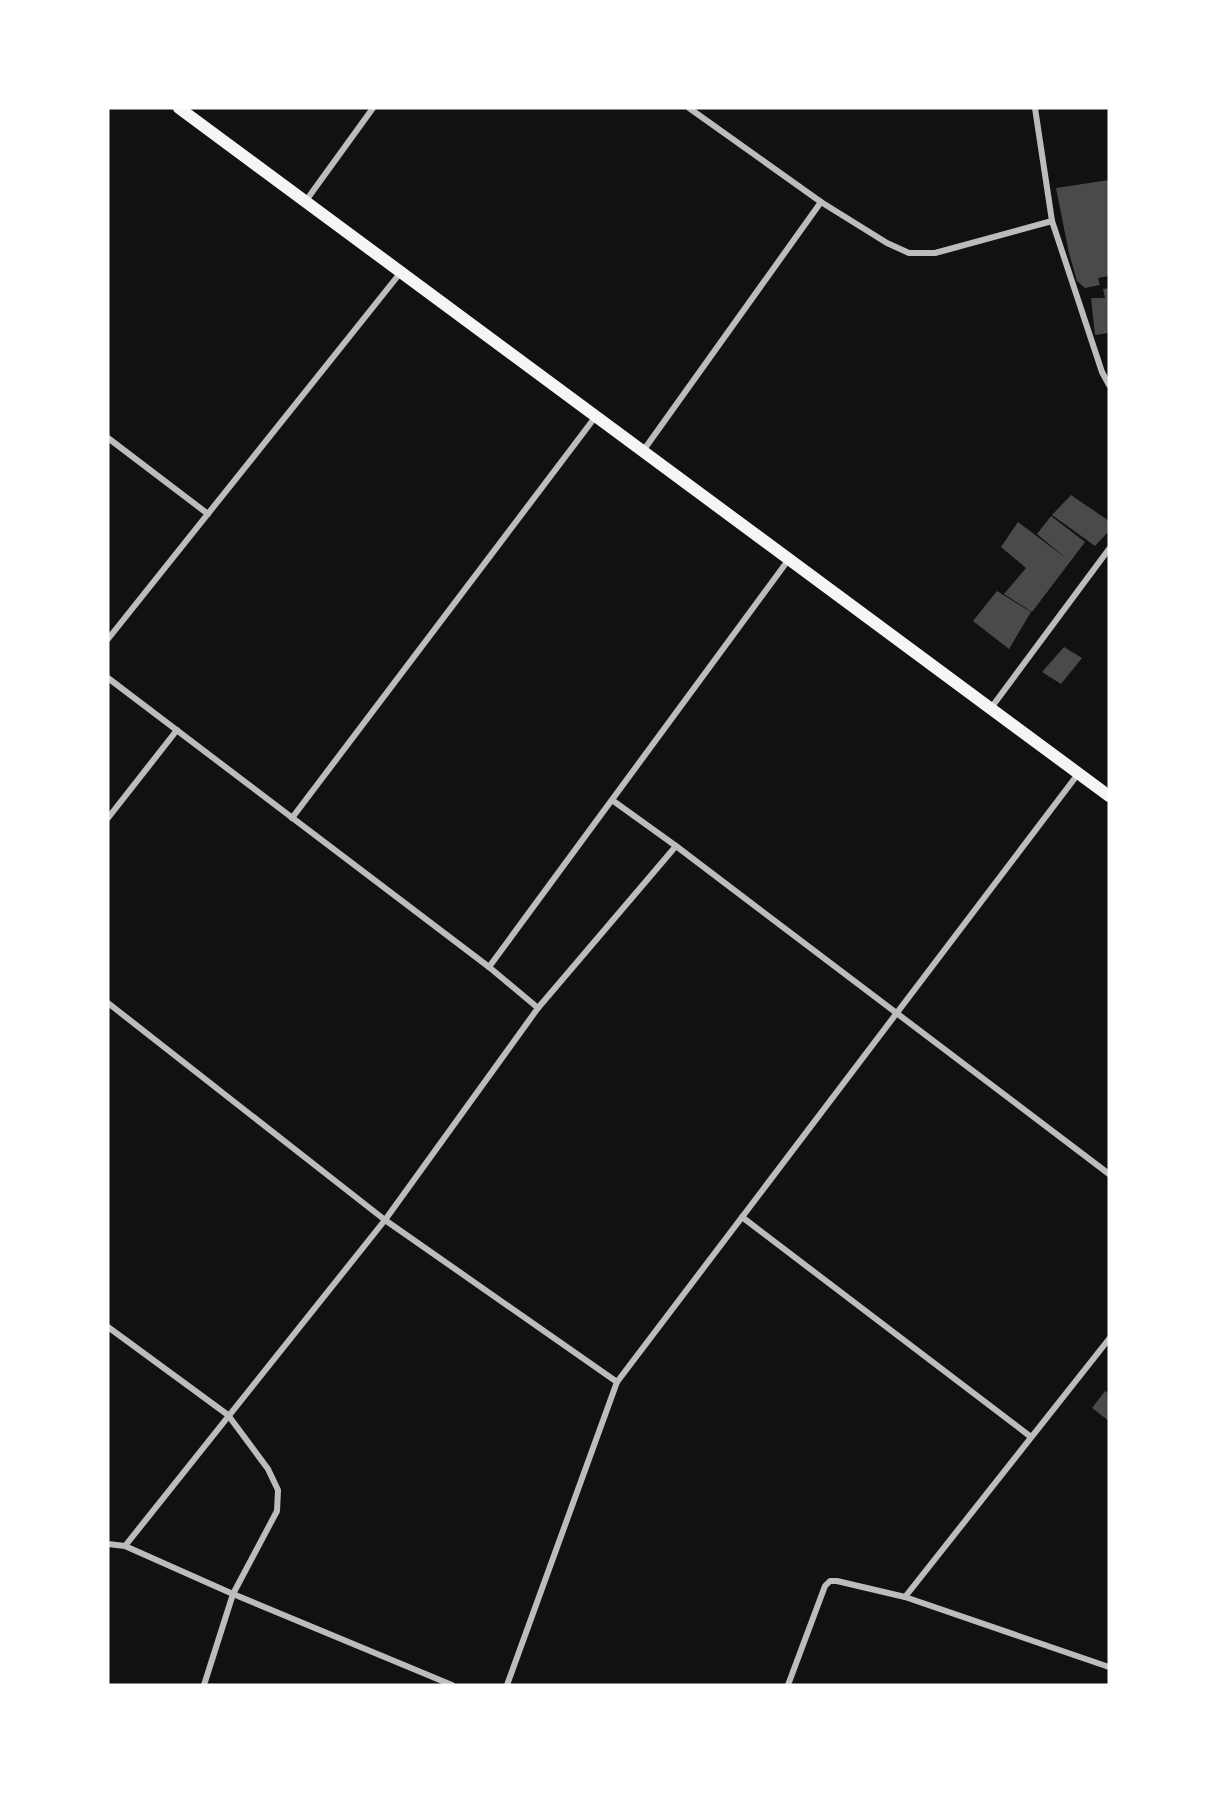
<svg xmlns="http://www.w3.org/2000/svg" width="1217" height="1793" viewBox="0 0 1217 1793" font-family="Merriweather,serif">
	<rect width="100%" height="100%" fill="#111"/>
	<g fill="#4a4a4a">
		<polygon points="1109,180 1109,276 1098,278 1100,285 1085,288 1077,281 1069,253 1056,188"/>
		<polygon points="1109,288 1109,333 1095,335 1091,298 1105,298 1103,289"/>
		<polygon points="1071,495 1109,521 1109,531 1095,546 1052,515"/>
		<polygon points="1051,516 1085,542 1032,612 1004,594 1026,568 1001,547 1018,522 1067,559 1037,534"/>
		<polygon points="997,591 1031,612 1009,649 973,621"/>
		<polygon points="1064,647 1082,658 1061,684 1042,672"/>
		<polygon points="1105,1391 1109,1394 1109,1421 1092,1408"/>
	</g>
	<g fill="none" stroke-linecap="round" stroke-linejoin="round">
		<g stroke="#bcbcbc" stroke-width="6">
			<polyline points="689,108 821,202 887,243 909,253 935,253 1052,221"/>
			<polyline points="1035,108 1052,221 1102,372 1109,385"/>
			<polyline points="305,202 373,108"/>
			<polyline points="108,438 208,514"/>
			<polyline points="643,451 821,202"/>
			<polyline points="108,639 401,272"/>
			<polyline points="108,678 489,967 538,1008"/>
			<polyline points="991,708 1109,549"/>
			<polyline points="612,800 676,846 1109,1174"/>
			<polyline points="108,818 177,730"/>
			<polyline points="292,818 596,416"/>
			<polyline points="489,967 789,559"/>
			<polyline points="108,1003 385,1220 617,1382"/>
			<polyline points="742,1217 1031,1437"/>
			<polyline points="108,1327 228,1415 268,1469 278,1490 277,1511 233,1594 204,1685"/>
			<polyline points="108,1544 125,1546 233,1594 452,1685"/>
			<polyline points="125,1546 385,1220 538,1008 676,846"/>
			<polyline points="905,1597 1109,1339"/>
			<polyline points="507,1685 617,1382 1078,774"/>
			<polyline points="788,1685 825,1586 830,1581 837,1581 905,1597 1109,1667"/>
		</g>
		<polyline stroke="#f5f5f5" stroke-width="12" points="179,108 1109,796"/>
	</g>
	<rect width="1217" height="1793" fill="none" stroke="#ffffff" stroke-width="219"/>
</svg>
